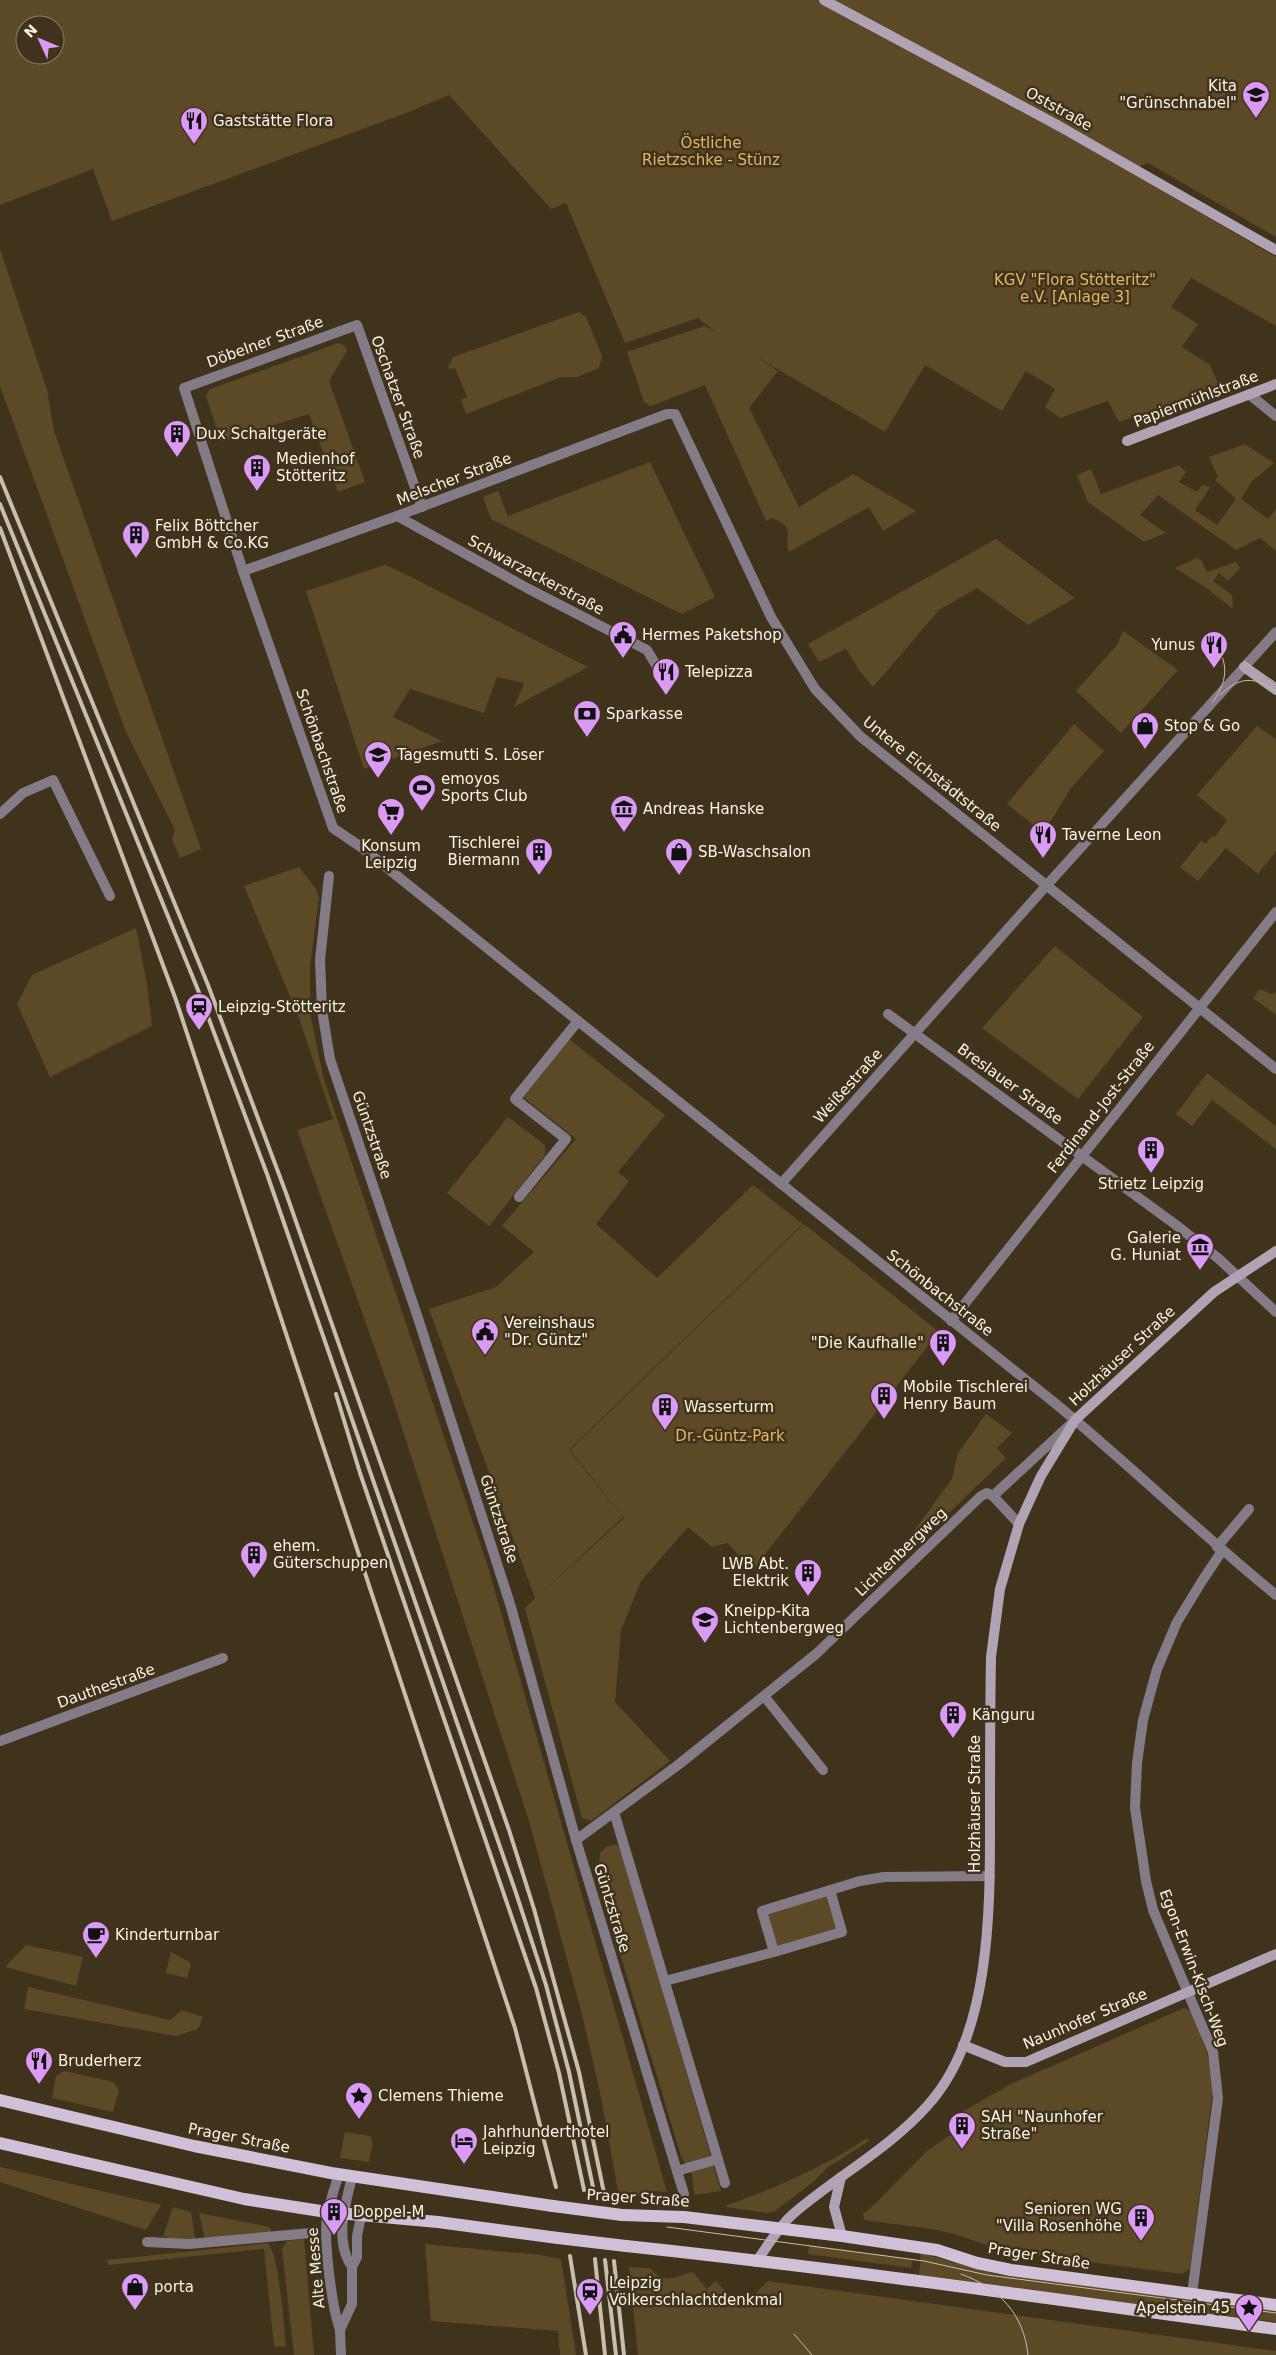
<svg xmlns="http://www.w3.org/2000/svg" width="1276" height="2355" viewBox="0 0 1276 2355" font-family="'DejaVu Sans',sans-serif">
	<rect width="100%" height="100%" fill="#40331c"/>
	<g fill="#5c4926" fill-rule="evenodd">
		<path d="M0 0H1276V237L1148 163 1128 171 1276 257V326L1191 278 1171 307 1198 324 1182 347 1210 365 1220 388 1119 422 1108 401 1060 418 1045 407 1055 389 1026 371 1002 411 925 365 885 432 757 357 778 371 749 408 799 507 853 474 916 511 883 531 869 507 789 552C782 537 799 529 772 518L766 521 705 385 651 406 644 402 627 352 705 326 718 334 698 318 625 343 566 203 551 209 449 95 409 112 112 221 93 169 0 205ZM25 25H55V55H25Z"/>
		<polygon points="0,249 47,390 54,431 201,849 180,858 172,839 175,830 126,732 0,386"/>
		<polygon points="579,312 586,317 602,356 599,368 577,377 561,377 466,414 461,400 467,397 455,368 450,370 448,366 453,357"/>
		<polygon points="339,343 345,346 347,351 329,381 365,482 338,492 309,414 221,442 206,396 210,389"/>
		<polygon points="1245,444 1274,463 1252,481 1241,499 1268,519 1276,509 1276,551 1260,538 1236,550 1158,495 1140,515 1166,533 1144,542 1088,502 1077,475 1091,469 1101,494 1179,465 1186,472 1179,482 1197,492 1202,485 1210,487 1195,510 1217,525 1236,499 1215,480 1218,477 1209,457"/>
		<polygon points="650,462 715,597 682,614 491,519 483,497 498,491 508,516"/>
		<polygon points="996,539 1075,598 1028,625 977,588 939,610 873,687 859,670 846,649 819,662 808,644"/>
		<polygon points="1197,558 1202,561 1207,572 1236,562 1240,568 1228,581 1219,573 1213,581 1232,595 1233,609 1205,587 1175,568"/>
		<polygon points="385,565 401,572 588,667 514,707 524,683 497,677 484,713 410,689 393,717 442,741 364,769 306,591"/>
		<polygon points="1123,631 1178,670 1121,733 1076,691 1117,645"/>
		<polygon points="1074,724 1104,751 1071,788 1052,819 1041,831 1007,804"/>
		<polygon points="1257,726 1276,739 1276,851 1258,874 1226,848 1198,881 1180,867 1201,841 1205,844 1212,836 1214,838 1227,820 1197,795"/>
		<polygon points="299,867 316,889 319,898 310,966 310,1014 324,1080 488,1567 667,2192 654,2191 643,2196 619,2196 600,2092 581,2010 528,1818 390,1391 297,1130 333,1119 299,1018 244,886"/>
		<polygon points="136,928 147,984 152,1026 50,1077 17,1004 32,975"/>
		<polygon points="1055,946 1143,1017 1078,1099 982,1028"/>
		<polygon points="1260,989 1271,994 1276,992 1276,1015 1253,998"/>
		<polygon points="569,1039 665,1115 618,1172 629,1181 596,1224 657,1278 753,1185 803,1224 569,1450 623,1517 536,1598 624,1518 570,1450 804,1224 939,1332 752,1571 728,1543 712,1547 688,1527 641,1581 621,1630 615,1702 670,1761 591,1821 582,1818 525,1608 535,1598 429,1309 496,1287 534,1252 502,1226 576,1139 522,1096"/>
		<polygon points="1207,1073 1276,1126 1276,1149 1212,1100 1192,1126 1176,1114"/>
		<polygon points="508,1117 545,1145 545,1155 489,1226 447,1193"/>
		<polygon points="986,1414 1012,1433 997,1448 1006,1458 871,1588 869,1586 900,1550 952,1479 958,1453"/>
		<polygon points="616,1845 620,1847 721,2191 694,2195 692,2175 681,2156 606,1907 599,1866 600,1853 607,1846"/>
		<polygon points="827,1896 838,1929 776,1947 766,1914"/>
		<polygon points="26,1945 83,1957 76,1986 5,1967"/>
		<polygon points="171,1952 191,1963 187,1978 166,1973"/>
		<polygon points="28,1987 170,2020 182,2010 203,2017 198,2029 176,2036 24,2009"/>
		<polygon points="1184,2008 1192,2011 1208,2057 1214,2081 1190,2269 1182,2274 1004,2251 955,2234 932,2229 864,2220 863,2214 875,2204 927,2151 956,2131 950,2119 1011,2084"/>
		<polygon points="65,2071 113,2082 119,2090 113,2112 52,2098 56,2076"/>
		<polygon points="345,2132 370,2136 373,2142 369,2162 340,2158"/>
		<path d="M867 2138 869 2141 827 2168 812 2183 775 2211 767 2213 726 2207 727 2205C776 2188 824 2167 867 2138Z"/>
		<polygon points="0,2167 161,2205 146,2230 0,2182"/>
		<polygon points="173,2207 191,2212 195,2239 178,2241 163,2236"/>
		<polygon points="199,2213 270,2227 271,2232 205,2239"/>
		<polygon points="304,2239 314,2355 294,2355 282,2249 287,2241"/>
		<path d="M268 2243C279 2256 284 2325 286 2346L274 2347 264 2249 108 2265 107 2260Z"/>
		<polygon points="425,2244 540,2255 561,2259 576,2355 560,2355 558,2331 431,2321"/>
		<polygon points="809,2245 913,2259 911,2268 808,2254"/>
		<polygon points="921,2253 995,2274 1276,2310 1276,2322 919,2276"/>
		<path d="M629 2267 650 2268C666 2286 674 2276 693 2272L707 2289 716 2281 740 2308 768 2281 1276 2351V2355H638Z"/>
	</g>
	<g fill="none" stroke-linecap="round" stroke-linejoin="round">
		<g stroke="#837c87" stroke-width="10">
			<polyline points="1250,395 1276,416"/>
			<path d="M422 507 357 325 184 388 243 571 333 828 361 847 1056 1404C1131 1466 1201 1534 1276 1595"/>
			<polyline points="397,516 527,588 647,650 656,665"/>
			<polyline points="243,571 397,516 667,414 675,414 771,617 815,689 861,737 1276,1069"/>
			<polyline points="0,814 23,793 53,780 110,896"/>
			<polyline points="329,876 320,960 322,1010 330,1059 418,1318 511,1607 576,1840 684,2194"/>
			<polyline points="888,1014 1176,1225 1219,1259 1276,1312"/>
			<polyline points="781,1184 1046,886 1276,632"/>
			<polyline points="519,1197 566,1139 515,1099 578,1021"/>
			<polyline points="951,1321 1276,912"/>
			<polyline points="993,1496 1071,1424"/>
			<polyline points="1217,1547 1249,1509"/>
			<polyline points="764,1696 823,1770"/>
			<polyline points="0,1741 223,1658"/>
			<polyline points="614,1812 725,2183"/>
			<polyline points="576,1840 678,1765 816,1654 981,1496 987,1493 993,1496 1019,1524"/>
			<polyline points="774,1952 842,1932 830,1890"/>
			<polyline points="665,1981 774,1952 762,1911 860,1881 884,1877 990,1876"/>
			<polyline points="677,2171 718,2159"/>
			<path d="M339 2174C335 2186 331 2199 328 2211 322 2235 332 2307 340 2330"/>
			<path d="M352 2177C345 2206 334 2241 352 2267"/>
			<polyline points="147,2242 189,2244 311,2233"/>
			<polyline points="1192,2294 1218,2098 1213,2052 1153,1910 1146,1881 1135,1808 1137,1763 1143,1720 1157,1669 1177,1622 1202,1581 1222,1551"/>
			<polyline points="341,2355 340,2330 352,2304 352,2267 357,2257 357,2236 361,2216"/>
		</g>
		<g stroke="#afa3b4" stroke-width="10">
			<polyline points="824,0 1059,126 1276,250"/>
			<polyline points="1127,441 1276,384"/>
			<polyline points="1244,667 1276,690"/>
			<polyline points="963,2045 1005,2062 1026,2062 1276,1954"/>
			<polyline points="841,2177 834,2207 842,2236"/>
			<path d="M756 2262C768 2246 778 2227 793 2214 837 2176 889 2149 928 2105 992 2034 990 1906 990 1816 990 1763 990 1710 991 1657L1000 1589 1019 1524 1041 1476 1075 1420 1214 1292 1276 1251"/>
		</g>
		<g stroke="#d0c1d8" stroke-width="12">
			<polyline points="0,2100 194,2146 331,2173 553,2206"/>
			<polyline points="0,2143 244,2199 327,2212 438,2222 558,2238"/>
			<polyline points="622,2215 684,2217 842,2236 937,2250 977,2263 1011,2270 1276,2305"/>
			<path d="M626 2246C843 2269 1059 2300 1276 2329"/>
		</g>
		<g stroke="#c7beae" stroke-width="1">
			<path d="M1208 635C1229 659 1230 677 1213 702"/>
			<polyline points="1244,661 1276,683"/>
			<path d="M1220 695C1239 677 1254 675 1276 692"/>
			<polyline points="667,2227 924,2261 987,2275 1276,2313"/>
			<path d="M961 2274C999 2288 1024 2314 1028 2355"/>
			<polyline points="794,2334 812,2355"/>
		</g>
		<g stroke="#c7beae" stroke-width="4">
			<polyline points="0,477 208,985 286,1193 509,1830 534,1909 579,2072 604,2193"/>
			<polyline points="0,504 198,990 267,1174 516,1893 546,1985 569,2072 594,2192"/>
			<polyline points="0,528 176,1000 515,2028 556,2187"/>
			<polyline points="336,1394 360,1473 536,1988 559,2073 584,2190"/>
			<polyline points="570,2256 586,2355"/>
			<polyline points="595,2259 605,2355"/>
			<polyline points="605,2260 616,2355"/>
			<polyline points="614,2261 624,2355"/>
		</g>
		<g stroke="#d0c1d8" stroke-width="12">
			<polyline points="553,2206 622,2215"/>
			<polyline points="558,2238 626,2246"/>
		</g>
	</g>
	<defs>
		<symbol id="school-pin" viewBox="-11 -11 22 30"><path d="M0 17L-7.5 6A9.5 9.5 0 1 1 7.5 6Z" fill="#da9af6" stroke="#40331c"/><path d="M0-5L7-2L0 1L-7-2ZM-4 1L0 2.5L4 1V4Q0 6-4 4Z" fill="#111"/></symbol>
		<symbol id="restaurant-pin" viewBox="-11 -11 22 30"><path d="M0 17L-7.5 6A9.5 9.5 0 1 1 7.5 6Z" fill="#da9af6" stroke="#40331c"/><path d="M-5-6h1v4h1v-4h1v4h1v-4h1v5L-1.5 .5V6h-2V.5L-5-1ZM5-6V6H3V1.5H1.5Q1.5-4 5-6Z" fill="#111"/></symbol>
		<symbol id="building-pin" viewBox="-11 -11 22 30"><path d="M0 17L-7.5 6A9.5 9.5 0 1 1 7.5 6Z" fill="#da9af6" stroke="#40331c"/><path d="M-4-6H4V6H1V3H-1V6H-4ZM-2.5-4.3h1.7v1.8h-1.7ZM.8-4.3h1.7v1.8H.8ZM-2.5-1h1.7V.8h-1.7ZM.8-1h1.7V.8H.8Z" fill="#111"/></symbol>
		<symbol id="civic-pin" viewBox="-11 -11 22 30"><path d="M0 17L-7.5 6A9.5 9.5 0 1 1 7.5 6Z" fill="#da9af6" stroke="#40331c"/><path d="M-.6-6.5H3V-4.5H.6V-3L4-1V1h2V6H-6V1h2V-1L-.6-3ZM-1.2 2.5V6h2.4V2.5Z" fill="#111"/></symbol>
		<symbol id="bank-pin" viewBox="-11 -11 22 30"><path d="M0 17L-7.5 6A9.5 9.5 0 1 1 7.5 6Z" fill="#da9af6" stroke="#40331c"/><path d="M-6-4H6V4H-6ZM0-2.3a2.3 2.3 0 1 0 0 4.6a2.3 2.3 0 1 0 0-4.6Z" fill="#111"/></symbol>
		<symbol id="shop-pin" viewBox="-11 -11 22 30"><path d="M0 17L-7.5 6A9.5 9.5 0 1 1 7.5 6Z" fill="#da9af6" stroke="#40331c"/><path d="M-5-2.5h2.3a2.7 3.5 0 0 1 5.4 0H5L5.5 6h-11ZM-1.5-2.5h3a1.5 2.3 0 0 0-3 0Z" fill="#111"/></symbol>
		<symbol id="stadium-pin" viewBox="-11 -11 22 30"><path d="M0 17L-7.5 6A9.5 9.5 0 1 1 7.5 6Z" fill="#da9af6" stroke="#40331c"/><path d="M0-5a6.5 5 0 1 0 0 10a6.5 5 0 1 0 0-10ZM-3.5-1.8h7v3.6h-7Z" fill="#111"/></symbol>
		<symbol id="museum-pin" viewBox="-11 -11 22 30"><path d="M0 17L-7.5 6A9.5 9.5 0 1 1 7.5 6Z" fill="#da9af6" stroke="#40331c"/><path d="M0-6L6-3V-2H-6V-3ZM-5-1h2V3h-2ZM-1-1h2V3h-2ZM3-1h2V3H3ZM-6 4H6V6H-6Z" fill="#111"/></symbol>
		<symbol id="supermarket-pin" viewBox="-11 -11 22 30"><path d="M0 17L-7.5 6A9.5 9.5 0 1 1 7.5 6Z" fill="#da9af6" stroke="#40331c"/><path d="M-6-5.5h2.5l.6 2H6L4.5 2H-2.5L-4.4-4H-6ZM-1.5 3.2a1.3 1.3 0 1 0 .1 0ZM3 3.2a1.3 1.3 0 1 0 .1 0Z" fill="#111"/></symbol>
		<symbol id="station-pin" viewBox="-11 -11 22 30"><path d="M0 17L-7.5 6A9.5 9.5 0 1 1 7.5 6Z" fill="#da9af6" stroke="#40331c"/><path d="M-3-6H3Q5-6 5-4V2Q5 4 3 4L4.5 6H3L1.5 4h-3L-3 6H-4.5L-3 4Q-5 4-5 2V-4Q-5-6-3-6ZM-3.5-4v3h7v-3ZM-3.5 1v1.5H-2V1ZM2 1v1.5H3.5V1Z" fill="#111"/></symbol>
		<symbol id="cafe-pin" viewBox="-11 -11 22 30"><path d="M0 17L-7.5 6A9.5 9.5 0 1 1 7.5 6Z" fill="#da9af6" stroke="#40331c"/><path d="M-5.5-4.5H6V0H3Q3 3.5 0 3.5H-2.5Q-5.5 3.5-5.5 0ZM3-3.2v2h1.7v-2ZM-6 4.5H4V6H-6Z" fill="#111"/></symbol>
		<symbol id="sight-pin" viewBox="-11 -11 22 30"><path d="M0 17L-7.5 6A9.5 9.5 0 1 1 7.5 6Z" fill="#da9af6" stroke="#40331c"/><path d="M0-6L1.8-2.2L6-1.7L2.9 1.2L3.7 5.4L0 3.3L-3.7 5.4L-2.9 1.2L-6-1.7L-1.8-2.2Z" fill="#111"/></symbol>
		<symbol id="hotel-pin" viewBox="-11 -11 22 30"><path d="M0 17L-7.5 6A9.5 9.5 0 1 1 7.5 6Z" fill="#da9af6" stroke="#40331c"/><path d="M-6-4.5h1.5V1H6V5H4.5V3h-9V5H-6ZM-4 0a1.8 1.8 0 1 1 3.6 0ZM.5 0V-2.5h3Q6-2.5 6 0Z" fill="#111"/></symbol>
	</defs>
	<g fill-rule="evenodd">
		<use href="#school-pin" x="1240" y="79" width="32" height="43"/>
		<use href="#restaurant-pin" x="178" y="105" width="32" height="43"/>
		<use href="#building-pin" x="161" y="418" width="32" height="43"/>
		<use href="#building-pin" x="241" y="452" width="32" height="43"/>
		<use href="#building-pin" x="120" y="519" width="32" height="43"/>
		<use href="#civic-pin" x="607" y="619" width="32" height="43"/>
		<use href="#restaurant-pin" x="1198" y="629" width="32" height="43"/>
		<use href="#restaurant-pin" x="650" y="656" width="32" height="43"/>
		<use href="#bank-pin" x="571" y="698" width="32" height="43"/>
		<use href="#shop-pin" x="1129" y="710" width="32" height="43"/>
		<use href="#school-pin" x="362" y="739" width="32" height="43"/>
		<use href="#stadium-pin" x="406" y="772" width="32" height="43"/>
		<use href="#museum-pin" x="608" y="793" width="32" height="43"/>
		<use href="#supermarket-pin" x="375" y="796" width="32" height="43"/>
		<use href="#restaurant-pin" x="1027" y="819" width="32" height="43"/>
		<use href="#building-pin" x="523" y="836" width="32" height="43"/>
		<use href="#shop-pin" x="663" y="836" width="32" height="43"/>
		<use href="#station-pin" x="183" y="991" width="32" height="43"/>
		<use href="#building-pin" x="1135" y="1134" width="32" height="43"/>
		<use href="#museum-pin" x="1184" y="1231" width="32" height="43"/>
		<use href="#civic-pin" x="469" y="1316" width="32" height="43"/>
		<use href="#building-pin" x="927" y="1327" width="32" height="43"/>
		<use href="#building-pin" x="868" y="1380" width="32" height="43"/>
		<use href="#building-pin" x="649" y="1391" width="32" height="43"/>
		<use href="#building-pin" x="238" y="1539" width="32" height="43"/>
		<use href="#building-pin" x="792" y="1557" width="32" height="43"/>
		<use href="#school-pin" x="689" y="1604" width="32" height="43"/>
		<use href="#building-pin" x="937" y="1699" width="32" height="43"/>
		<use href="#cafe-pin" x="80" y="1919" width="32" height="43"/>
		<use href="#restaurant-pin" x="23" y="2045" width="32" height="43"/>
		<use href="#sight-pin" x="343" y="2080" width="32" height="43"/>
		<use href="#building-pin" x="946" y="2110" width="32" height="43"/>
		<use href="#hotel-pin" x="448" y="2125" width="32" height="43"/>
		<use href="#building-pin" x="318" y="2196" width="32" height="43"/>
		<use href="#building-pin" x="1125" y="2202" width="32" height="43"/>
		<use href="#shop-pin" x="119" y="2271" width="32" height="43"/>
		<use href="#station-pin" x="574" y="2276" width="32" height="43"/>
		<use href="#sight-pin" x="1233" y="2292" width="32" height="43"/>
	</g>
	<g text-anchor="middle" stroke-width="5" stroke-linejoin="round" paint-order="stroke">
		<g font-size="15" fill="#fbf3e5" stroke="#40331c" text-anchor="start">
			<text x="1237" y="91" text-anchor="end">Kita<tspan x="1237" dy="17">"Grünschnabel"</tspan></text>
			<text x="213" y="126">Gaststätte Flora</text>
			<text x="196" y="439">Dux Schaltgeräte</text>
			<text x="276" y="464">Medienhof<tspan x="276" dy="17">Stötteritz</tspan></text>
			<text x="155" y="531">Felix Böttcher<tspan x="155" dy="17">GmbH &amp; Co.KG</tspan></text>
			<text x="642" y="640">Hermes Paketshop</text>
			<text x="1195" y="650" text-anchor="end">Yunus</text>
			<text x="685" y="677">Telepizza</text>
			<text x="606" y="719">Sparkasse</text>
			<text x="1164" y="731">Stop &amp; Go</text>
			<text x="397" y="760">Tagesmutti S. Löser</text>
			<text x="441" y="784">emoyos<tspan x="441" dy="17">Sports Club</tspan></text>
			<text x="643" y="814">Andreas Hanske</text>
			<text x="1062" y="840">Taverne Leon</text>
			<text x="520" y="848" text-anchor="end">Tischlerei<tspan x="520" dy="17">Biermann</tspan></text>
			<text x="391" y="851" text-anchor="middle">Konsum<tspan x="391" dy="17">Leipzig</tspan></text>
			<text x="698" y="857">SB-Waschsalon</text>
			<text x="218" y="1012">Leipzig-Stötteritz</text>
			<text x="1151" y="1189" text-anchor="middle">Strietz Leipzig</text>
			<text x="1181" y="1243" text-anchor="end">Galerie<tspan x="1181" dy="17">G. Huniat</tspan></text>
			<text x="504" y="1328">Vereinshaus<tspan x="504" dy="17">"Dr. Güntz"</tspan></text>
			<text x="924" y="1348" text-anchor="end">"Die Kaufhalle"</text>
			<text x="903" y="1392">Mobile Tischlerei<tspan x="903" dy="17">Henry Baum</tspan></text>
			<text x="684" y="1412">Wasserturm</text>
			<text x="273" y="1551">ehem.<tspan x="273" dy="17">Güterschuppen</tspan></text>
			<text x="789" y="1569" text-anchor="end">LWB Abt.<tspan x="789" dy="17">Elektrik</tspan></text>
			<text x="724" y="1616">Kneipp-Kita<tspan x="724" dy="17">Lichtenbergweg</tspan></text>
			<text x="972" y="1720">Känguru</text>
			<text x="115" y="1940">Kinderturnbar</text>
			<text x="58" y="2066">Bruderherz</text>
			<text x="378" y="2101">Clemens Thieme</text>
			<text x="981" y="2122">SAH "Naunhofer<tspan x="981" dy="17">Straße"</tspan></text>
			<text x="483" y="2137">Jahrhunderthotel<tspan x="483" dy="17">Leipzig</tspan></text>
			<text x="1122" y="2214" text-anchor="end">Senioren WG<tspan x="1122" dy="17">"Villa Rosenhöhe</tspan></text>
			<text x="353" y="2217">Doppel-M</text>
			<text x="609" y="2288">Leipzig<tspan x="609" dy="17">Völkerschlachtdenkmal</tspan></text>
			<text x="154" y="2292">porta</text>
			<text x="1230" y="2313" text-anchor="end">Apelstein 45</text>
		</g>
		<g font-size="15" fill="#fbf3e5" stroke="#40331c">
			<text transform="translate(1059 109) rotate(29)" y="5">Oststraße</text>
			<text transform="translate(265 342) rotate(-20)" y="5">Döbelner Straße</text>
			<text transform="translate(398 397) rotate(70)" y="5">Oschatzer Straße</text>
			<text transform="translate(1196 399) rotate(-21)" y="5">Papiermühlstraße</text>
			<text transform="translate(454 479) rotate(-21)" y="5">Melscher Straße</text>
			<text transform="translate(536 575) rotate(28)" y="5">Schwarzackerstraße</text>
			<text transform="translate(322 751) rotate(71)" y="5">Schönbachstraße</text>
			<text transform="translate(932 774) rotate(39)" y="5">Untere Eichstädtstraße</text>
			<text transform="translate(1010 1084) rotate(36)" y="5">Breslauer Straße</text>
			<text transform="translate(848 1086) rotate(-48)" y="5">Weißestraße</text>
			<text transform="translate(1101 1107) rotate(-52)" y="5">Ferdinand-Jost-Straße</text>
			<text transform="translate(372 1135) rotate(71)" y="5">Güntzstraße</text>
			<text transform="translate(940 1293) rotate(38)" y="5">Schönbachstraße</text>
			<text transform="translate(1122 1356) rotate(-43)" y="5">Holzhäuser Straße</text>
			<text transform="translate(499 1519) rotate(72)" y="5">Güntzstraße</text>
			<text transform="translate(901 1552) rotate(-44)" y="5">Lichtenbergweg</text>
			<text transform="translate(106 1686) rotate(-20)" y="5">Dauthestraße</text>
			<text transform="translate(975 1804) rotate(-90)" y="5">Holzhäuser Straße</text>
			<text transform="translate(612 1908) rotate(73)" y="5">Güntzstraße</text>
			<text transform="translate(1194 1968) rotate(69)" y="5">Egon-Erwin-Kisch-Weg</text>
			<text transform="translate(1085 2019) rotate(-23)" y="5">Naunhofer Straße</text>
			<text transform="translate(239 2138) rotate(11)" y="5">Prager Straße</text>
			<text transform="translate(638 2198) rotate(4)" y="5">Prager Straße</text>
			<text transform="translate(1039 2256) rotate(9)" y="5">Prager Straße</text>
			<text transform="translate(316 2268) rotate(-95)" y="5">Alte Messe</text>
		</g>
		<g font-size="15" fill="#e5b862" stroke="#40331c">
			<text x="711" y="148">Östliche<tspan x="711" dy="17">Rietzschke - Stünz</tspan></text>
			<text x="1075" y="285">KGV "Flora Stötteritz"<tspan x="1075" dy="17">e.V. [Anlage 3]</tspan></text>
			<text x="730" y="1441">Dr.-Güntz-Park</text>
		</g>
	</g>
	<g transform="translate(40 40) rotate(314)"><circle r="24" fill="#40331c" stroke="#8b806c"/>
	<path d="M0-4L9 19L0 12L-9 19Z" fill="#da9af6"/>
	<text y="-8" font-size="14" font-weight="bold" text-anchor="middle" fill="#fbf3e5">N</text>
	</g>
</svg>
